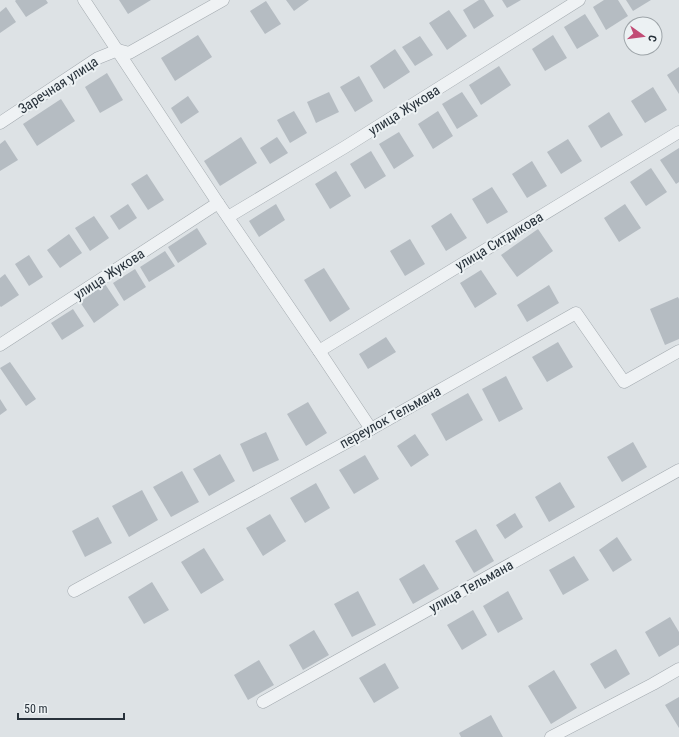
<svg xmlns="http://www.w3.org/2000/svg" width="679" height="737" viewBox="0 0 679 737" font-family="'Roboto Condensed',sans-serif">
	<rect width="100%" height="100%" fill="#dde2e5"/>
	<g fill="#b5bcc2">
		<polygon points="16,0 46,0 48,3 26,17 15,1"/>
		<polygon points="119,0 151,0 128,14"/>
		<polygon points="286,0 309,0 294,11"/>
		<polygon points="479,0 484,0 494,16 474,29 463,10"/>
		<polygon points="502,0 521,0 507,8"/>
		<polygon points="604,0 618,0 628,16 606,30 593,7"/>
		<polygon points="626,0 651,0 633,11"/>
		<polygon points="266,1 281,24 265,34 250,11"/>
		<polygon points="6,7 16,22 0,33 0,12"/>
		<polygon points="449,10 467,36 447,50 429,23"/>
		<polygon points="585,14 599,36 577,49 564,27"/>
		<polygon points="198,35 212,57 175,81 161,58"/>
		<polygon points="553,35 567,58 545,71 532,49"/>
		<polygon points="420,36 433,55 415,66 402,47"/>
		<polygon points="395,49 410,72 384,89 370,66"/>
		<polygon points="499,66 511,85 481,105 469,85"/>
		<polygon points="679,67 679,94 667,75"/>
		<polygon points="107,73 123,100 100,113 85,87"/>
		<polygon points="359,76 373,101 355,112 340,87"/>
		<polygon points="653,87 667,110 645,123 631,101"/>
		<polygon points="329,92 339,112 316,123 307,102"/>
		<polygon points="462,92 478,116 457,129 442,104"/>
		<polygon points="188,96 199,112 181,124 171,108"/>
		<polygon points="61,99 75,121 37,146 23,124"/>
		<polygon points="294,111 307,133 290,143 277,120"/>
		<polygon points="438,111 453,136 433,149 418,124"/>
		<polygon points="609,112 623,135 601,148 588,126"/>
		<polygon points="399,132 414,156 394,169 379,144"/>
		<polygon points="241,137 257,163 220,186 204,161"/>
		<polygon points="277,137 288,153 270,164 260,148"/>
		<polygon points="568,139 582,161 561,174 547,152"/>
		<polygon points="5,140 18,160 0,171 0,144"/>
		<polygon points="679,148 679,182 676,184 660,160"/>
		<polygon points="371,151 386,176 365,189 350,164"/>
		<polygon points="532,161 547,186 527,198 512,174"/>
		<polygon points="651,168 667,192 646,206 630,182"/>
		<polygon points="336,171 351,196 330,209 315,184"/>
		<polygon points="147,174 164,200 148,210 131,184"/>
		<polygon points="492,187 508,212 487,224 472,199"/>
		<polygon points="128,204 137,218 119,230 110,216"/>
		<polygon points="276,204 285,220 259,237 249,221"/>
		<polygon points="625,204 641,228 619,242 604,218"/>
		<polygon points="451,213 467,238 446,251 431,226"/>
		<polygon points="94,216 109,238 90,251 75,228"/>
		<polygon points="197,228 207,244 178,263 168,247"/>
		<polygon points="538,229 553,251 517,277 501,255"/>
		<polygon points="69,234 82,253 60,268 47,250"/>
		<polygon points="410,239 425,264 405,276 390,251"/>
		<polygon points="165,251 175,266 149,282 140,267"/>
		<polygon points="29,255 43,277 29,286 15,264"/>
		<polygon points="324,268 350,309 330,322 304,280"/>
		<polygon points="135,269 146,287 124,301 113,283"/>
		<polygon points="481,270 497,294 475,308 460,283"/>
		<polygon points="5,274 19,295 1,307 0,306 0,278"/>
		<polygon points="105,284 119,305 94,323 80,302"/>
		<polygon points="549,285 559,303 527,322 517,305"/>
		<polygon points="678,297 679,299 679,339 665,345 650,309"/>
		<polygon points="73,309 84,326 62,340 51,323"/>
		<polygon points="386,337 396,352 368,369 359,354"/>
		<polygon points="558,342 573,367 547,382 532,357"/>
		<polygon points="10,362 36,399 26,406 0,368"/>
		<polygon points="506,376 523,409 499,422 482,389"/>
		<polygon points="468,393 483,420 446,441 431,414"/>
		<polygon points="0,399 7,410 0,415"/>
		<polygon points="308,402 327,433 306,446 287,414"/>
		<polygon points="266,432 279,460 253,472 240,444"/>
		<polygon points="415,434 429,455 411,467 397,446"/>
		<polygon points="633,442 647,467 622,482 607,457"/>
		<polygon points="220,454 235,481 209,496 193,469"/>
		<polygon points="365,455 379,479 354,494 339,470"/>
		<polygon points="182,471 199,502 171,517 153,487"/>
		<polygon points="560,482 575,507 549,522 535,497"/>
		<polygon points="316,483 330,508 305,523 290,498"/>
		<polygon points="142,490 158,520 129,537 112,506"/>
		<polygon points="515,513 523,527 505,539 496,525"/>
		<polygon points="270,514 286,541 263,556 246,528"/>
		<polygon points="98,517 112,543 85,557 72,531"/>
		<polygon points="476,529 494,561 474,573 455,541"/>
		<polygon points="617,537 632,560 613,572 599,550"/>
		<polygon points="204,548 224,580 201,594 181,562"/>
		<polygon points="574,556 589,580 563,595 549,570"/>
		<polygon points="424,564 439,589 413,604 399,579"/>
		<polygon points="152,582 169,610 144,624 128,597"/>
		<polygon points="358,591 376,625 352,637 334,604"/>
		<polygon points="508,591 523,619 498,633 483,606"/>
		<polygon points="473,610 487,635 462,650 447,625"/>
		<polygon points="670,617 679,632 679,645 659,657 645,632"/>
		<polygon points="314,630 329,655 303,670 289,645"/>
		<polygon points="616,649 630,674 605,689 590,664"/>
		<polygon points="259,660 274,685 248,700 234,675"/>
		<polygon points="385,663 399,688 374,703 359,678"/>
		<polygon points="554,670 577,708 551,724 528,686"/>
		<polygon points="679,697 679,728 665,705"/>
		<polygon points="491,715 503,737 461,737 459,733"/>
	</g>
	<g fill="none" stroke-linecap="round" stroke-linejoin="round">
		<defs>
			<g id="minor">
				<polyline points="84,0 218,203 319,351 371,429"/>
				<polyline points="0,123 98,58 118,50 129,53 223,0"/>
				<polyline points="228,217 345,147 579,0"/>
				<polyline points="0,345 218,203"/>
				<polyline points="319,351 679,132"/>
				<polyline points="74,591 371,429 576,313 624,382 679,351"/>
				<polyline points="263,702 679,470"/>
				<polyline points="551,737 653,684 679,669"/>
			</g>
		</defs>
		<use href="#minor" stroke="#a3aaaf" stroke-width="13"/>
		<use href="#minor" stroke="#eff2f4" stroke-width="12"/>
	</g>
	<g text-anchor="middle" stroke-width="4" stroke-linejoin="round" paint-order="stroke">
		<g font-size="14" fill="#28323b" stroke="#ecf1f3">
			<text transform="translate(58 85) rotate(-33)" y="5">Заречная улица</text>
			<text transform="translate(404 110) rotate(-32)" y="5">улица Жукова</text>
			<text transform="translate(499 241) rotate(-31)" y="5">улица Ситдикова</text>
			<text transform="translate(109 274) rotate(-33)" y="5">улица Жукова</text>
			<text transform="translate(390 417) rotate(-29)" y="5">переулок Тельмана</text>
			<text transform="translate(471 586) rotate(-29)" y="5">улица Тельмана</text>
		</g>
	</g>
	<g transform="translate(643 36) rotate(104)"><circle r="19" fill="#ecf1f3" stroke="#9ea5a9"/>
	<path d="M0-3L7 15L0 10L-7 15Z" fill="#c14c75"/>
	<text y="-6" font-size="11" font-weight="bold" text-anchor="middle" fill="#28323b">С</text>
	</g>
	<path d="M18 713v6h106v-6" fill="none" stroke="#28323b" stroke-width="2"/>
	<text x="24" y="713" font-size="12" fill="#28323b" stroke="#ecf1f3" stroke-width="3" paint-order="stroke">50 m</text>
</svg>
